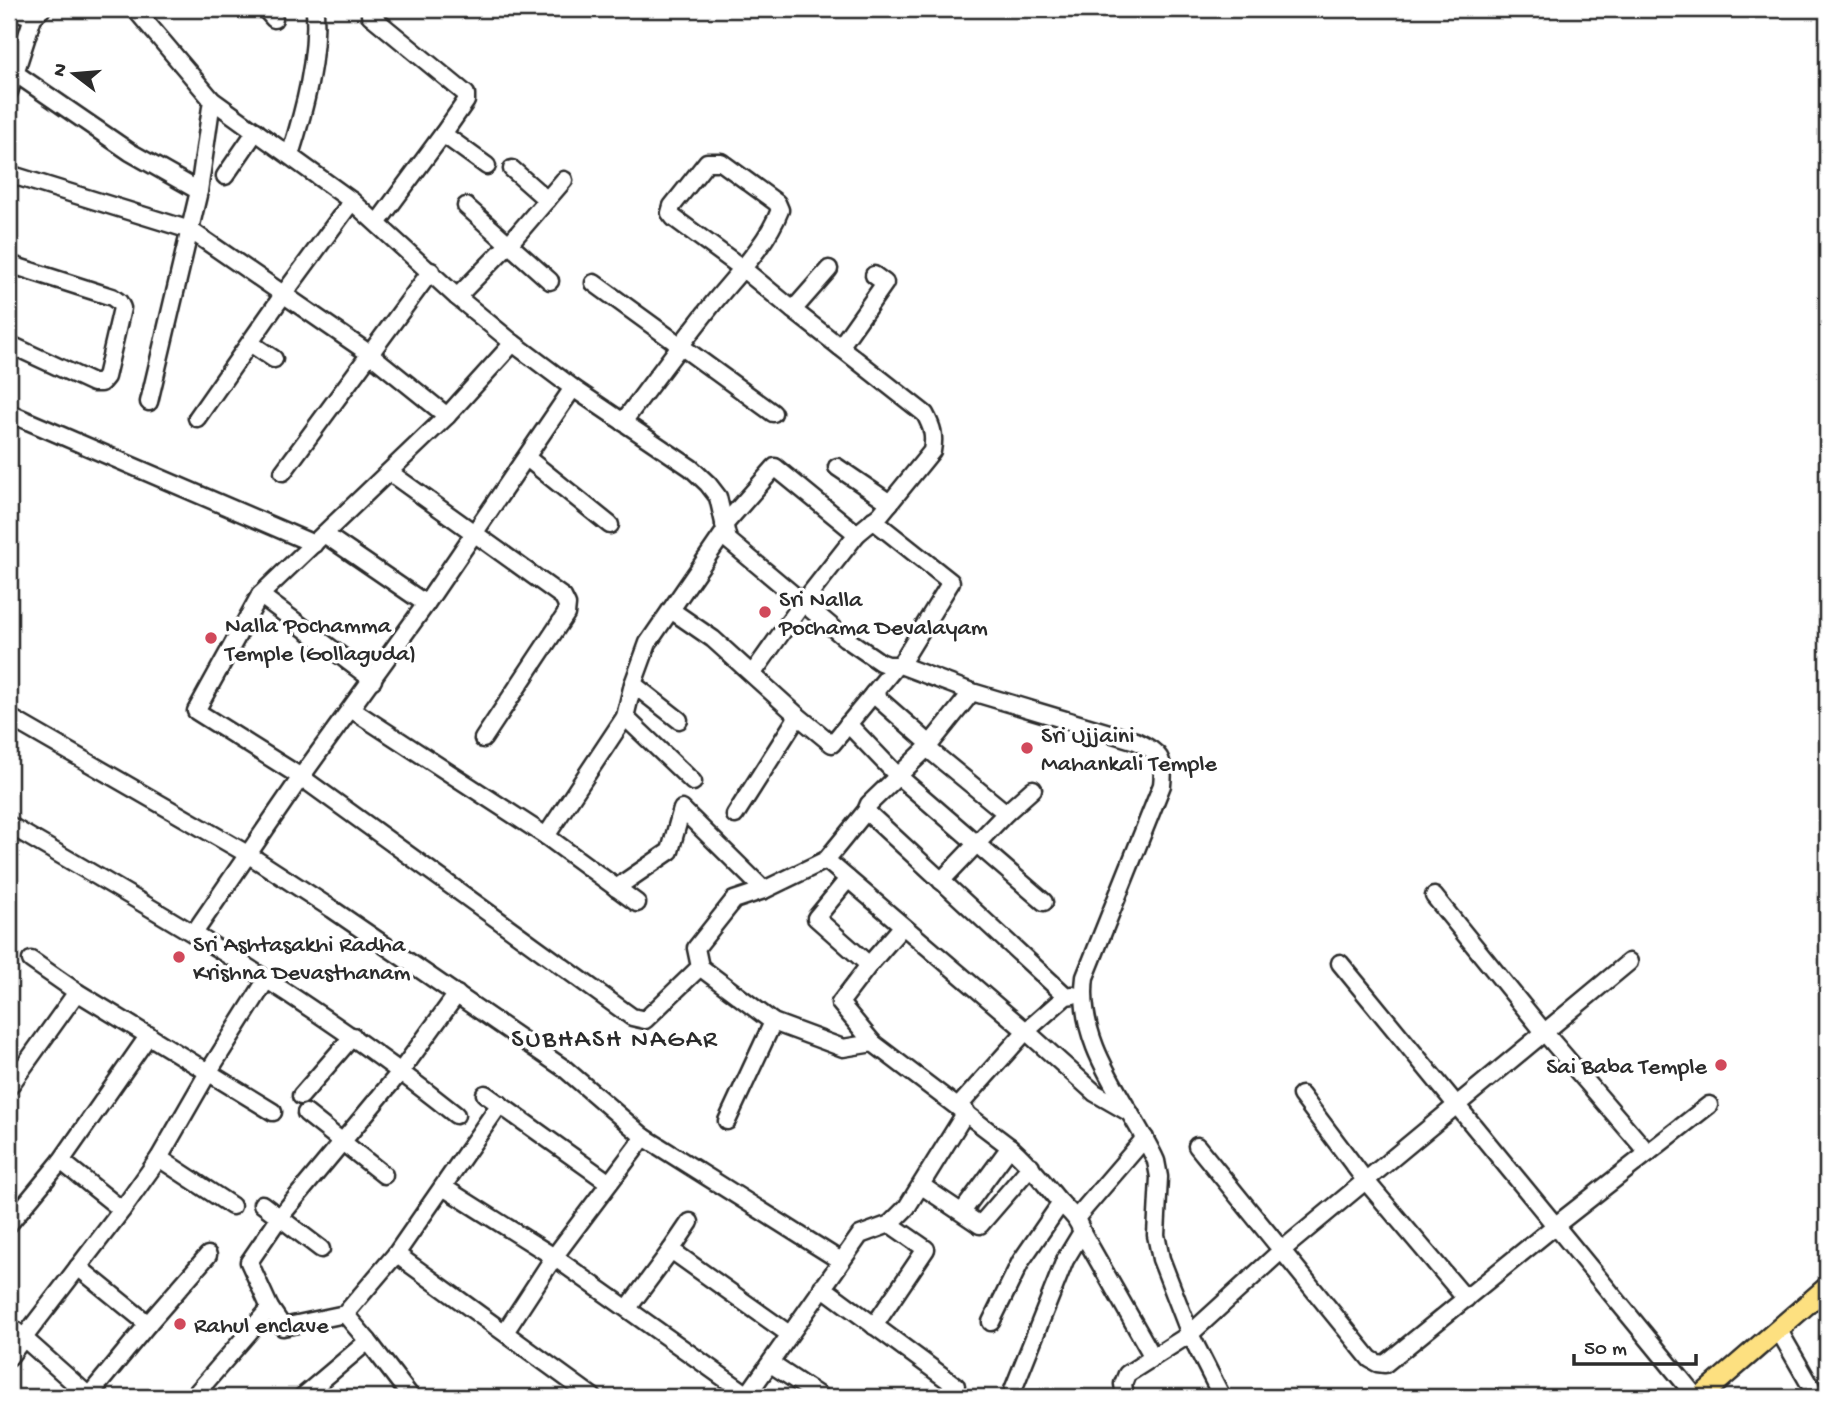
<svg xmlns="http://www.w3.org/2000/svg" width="1836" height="1406" viewBox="0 0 1836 1406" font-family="'Gochi Hand',sans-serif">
	<rect width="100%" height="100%" fill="#fff"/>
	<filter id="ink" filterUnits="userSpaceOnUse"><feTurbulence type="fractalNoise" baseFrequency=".0143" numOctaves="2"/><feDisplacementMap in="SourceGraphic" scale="14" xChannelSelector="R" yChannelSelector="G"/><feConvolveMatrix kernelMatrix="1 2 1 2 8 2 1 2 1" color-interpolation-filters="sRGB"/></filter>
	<g filter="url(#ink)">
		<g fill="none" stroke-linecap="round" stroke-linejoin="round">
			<defs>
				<g id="minor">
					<polyline points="10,9 33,17"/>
					<path d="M135 9 212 100 352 201 457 297 513 343 573 388 691 468 708 484 718 497 728 540 845 638 880 662 888 665H900L972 692 1136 741C1160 752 1165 759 1162 785L1085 977C1076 1047 1129 1102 1156 1161L1159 1177 1156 1235 1161 1259 1190 1334 1222 1397"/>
					<polyline points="265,9 274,19"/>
					<polyline points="370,15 466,94 466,101 443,134"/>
					<polyline points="15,73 130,152 199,191"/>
					<polyline points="9,92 33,17 42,9"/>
					<path d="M290 155C305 108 318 58 315 9"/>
					<polyline points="512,169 547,200"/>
					<polyline points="9,174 190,230 370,354 447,416"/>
					<polyline points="225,176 256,131"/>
					<polyline points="466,206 550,281"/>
					<polyline points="378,222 443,134 487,166"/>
					<polyline points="9,264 112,297 119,302 122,308 106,377 101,383 93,383 11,345"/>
					<polyline points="594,283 773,413"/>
					<polyline points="457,297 509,244 564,180"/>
					<polyline points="250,343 274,359"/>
					<polyline points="513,343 447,416 260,595 196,711 301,777 632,1017 645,1020 700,967 696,948 734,900 764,890 826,860 866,811 869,804 927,748 972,692"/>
					<polyline points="840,347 885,283 874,275"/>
					<polyline points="149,402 199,191 212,100"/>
					<polyline points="9,413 314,544"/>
					<polyline points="197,418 283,295 352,201"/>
					<path d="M623 422C652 383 681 344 711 306 735 276 766 246 780 210L777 203 721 162H707L672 206 670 213 674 218 742 268 793 310"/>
					<polyline points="527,458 610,525"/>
					<polyline points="837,467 890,503"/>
					<polyline points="283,472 431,271"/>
					<polyline points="389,472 563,597 567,605 566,614 483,739"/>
					<polyline points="873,520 951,582 900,665"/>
					<polyline points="724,525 775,467 857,534"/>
					<polyline points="324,534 426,604"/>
					<polyline points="260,595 373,680"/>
					<polyline points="671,610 713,639 798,716 832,744 897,665"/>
					<path d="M753 673 802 604 857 534 880 515 932 451C935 435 932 427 925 414L793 310 829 269"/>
					<polyline points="633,684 679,720"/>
					<polyline points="873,694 930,744"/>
					<polyline points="351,709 546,836 637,903"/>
					<polyline points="9,717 249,855 332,909 565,1069 644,1137 841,1261"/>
					<polyline points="625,717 693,782"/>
					<polyline points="848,724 897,775 1044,902"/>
					<polyline points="927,748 1006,813 941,881"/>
					<polyline points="866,811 1066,996"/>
					<polyline points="1006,813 1033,789"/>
					<polyline points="735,815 798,716"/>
					<path d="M9 825C163 914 317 1003 456 1115"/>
					<polyline points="546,836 625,717 633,684 648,643 725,531"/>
					<polyline points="826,860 1026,1031 1095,1093 1130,1113"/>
					<polyline points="848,879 816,918 869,965"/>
					<polyline points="616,888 670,851 682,809 764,890"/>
					<polyline points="1434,896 1544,1032 1648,1153"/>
					<polyline points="194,933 301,777 426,604 573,388"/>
					<polyline points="31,960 77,992 273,1112"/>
					<polyline points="1340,963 1696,1397"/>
					<path d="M700 967 773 1022 843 1048 873 1043 1010 1147C1029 1163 1043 1182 1059 1201 1070 1213 1076 1215 1082 1232L1153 1357"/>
					<polyline points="457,994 401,1071 279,1218 249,1262 270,1308 283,1327 345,1314 396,1254 500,1104"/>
					<polyline points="873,1043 840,1003 869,965 902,927"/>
					<polyline points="9,1087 77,992"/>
					<polyline points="485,1094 608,1182"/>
					<polyline points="1301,1095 1365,1180 1466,1299"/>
					<polyline points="301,1096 353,1036"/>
					<polyline points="958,1107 1026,1031 1066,996 1073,995"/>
					<polyline points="306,1113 384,1175"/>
					<polyline points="727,1121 773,1022"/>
					<polyline points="1197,1146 1370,1359 1377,1363 1385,1364 1556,1225 1709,1105"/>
					<polyline points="159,1158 232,1206"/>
					<polyline points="61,1161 122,1210"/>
					<polyline points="922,1186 980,1225 1031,1166"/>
					<polyline points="443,1187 554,1257 748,1395"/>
					<polyline points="262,1204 321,1249"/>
					<polyline points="962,1212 1010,1147"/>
					<polyline points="1077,1217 1145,1138"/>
					<polyline points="9,1224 61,1161 149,1035"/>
					<polyline points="671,1250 690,1222"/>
					<polyline points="396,1254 593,1397"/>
					<polyline points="78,1267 148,1324"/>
					<polyline points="822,1287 956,1386"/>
					<polyline points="628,1308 671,1250 789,1334"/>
					<polyline points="345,1314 368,1341 411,1397"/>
					<polyline points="991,1322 1021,1261 1061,1203"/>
					<polyline points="9,1325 89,1396"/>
					<polyline points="874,1326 926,1249 890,1224"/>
					<polyline points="1778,1329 1817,1397"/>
					<polyline points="505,1332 554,1257 644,1137"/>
					<polyline points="9,1357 122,1210 159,1158 209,1071 267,979"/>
					<polyline points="771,1364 821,1397"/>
					<polyline points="1013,1390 1065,1260 1082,1232"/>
					<polyline points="88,1397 148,1324 208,1255"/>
					<polyline points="193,1397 270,1308"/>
					<polyline points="302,1397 368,1341"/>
					<polyline points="746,1397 860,1235 890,1224 907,1207 966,1112"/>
					<polyline points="1125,1397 1123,1384 1127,1374 1190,1334 1282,1250 1629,962"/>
				</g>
				<polyline id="major" points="1700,1397 1827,1287"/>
			</defs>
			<use href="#minor" stroke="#2b2b2b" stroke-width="21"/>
			<use href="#major" stroke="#2b2b2b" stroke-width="24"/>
			<use href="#minor" stroke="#fff" stroke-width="16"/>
			<use href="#major" stroke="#fde080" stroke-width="19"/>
		</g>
	</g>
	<g fill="#d1495b" stroke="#fff" stroke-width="2.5">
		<circle cx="765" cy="612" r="7"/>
		<circle cx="211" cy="638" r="7"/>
		<circle cx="1027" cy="748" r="7"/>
		<circle cx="179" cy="957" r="7"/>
		<circle cx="1721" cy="1065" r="7"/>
		<circle cx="180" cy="1324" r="7"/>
	</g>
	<g text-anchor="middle" stroke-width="7" stroke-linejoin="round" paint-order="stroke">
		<g font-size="24" fill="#2b2b2b" stroke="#fff" text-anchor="start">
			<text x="779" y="606">Sri Nalla<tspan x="779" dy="28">Pochama Devalayam</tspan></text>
			<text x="225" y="632">Nalla Pochamma<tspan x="225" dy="28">Temple (Gollaguda)</tspan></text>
			<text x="1041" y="742">Sri Ujjaini<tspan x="1041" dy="28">Mahankali Temple</tspan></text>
			<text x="193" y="951">Sri Ashtasakhi Radha<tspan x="193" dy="28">Krishna Devasthanam</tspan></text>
			<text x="1707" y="1073" text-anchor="end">Sai Baba Temple</text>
			<text x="194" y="1332">Rahul enclave</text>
		</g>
		<g font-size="26" letter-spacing="2" fill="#2b2b2b" stroke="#fff">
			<text x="615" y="1046">SUBHASH NAGAR</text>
		</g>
	</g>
	<rect width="1836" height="1406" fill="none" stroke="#fff" stroke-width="35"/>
	<rect x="18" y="18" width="1801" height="1371" fill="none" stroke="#2b2b2b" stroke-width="2.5" filter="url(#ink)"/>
	<g transform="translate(74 74) rotate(286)" stroke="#ffffff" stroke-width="5" paint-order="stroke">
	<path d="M0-5L12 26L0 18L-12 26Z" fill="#2b2b2b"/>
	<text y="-10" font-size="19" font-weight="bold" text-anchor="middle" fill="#2b2b2b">N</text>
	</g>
	<path d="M1574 1354v10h122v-10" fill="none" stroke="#2b2b2b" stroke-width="3.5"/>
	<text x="1584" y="1354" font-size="21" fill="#2b2b2b" stroke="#ffffff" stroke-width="5" paint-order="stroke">50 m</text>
</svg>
